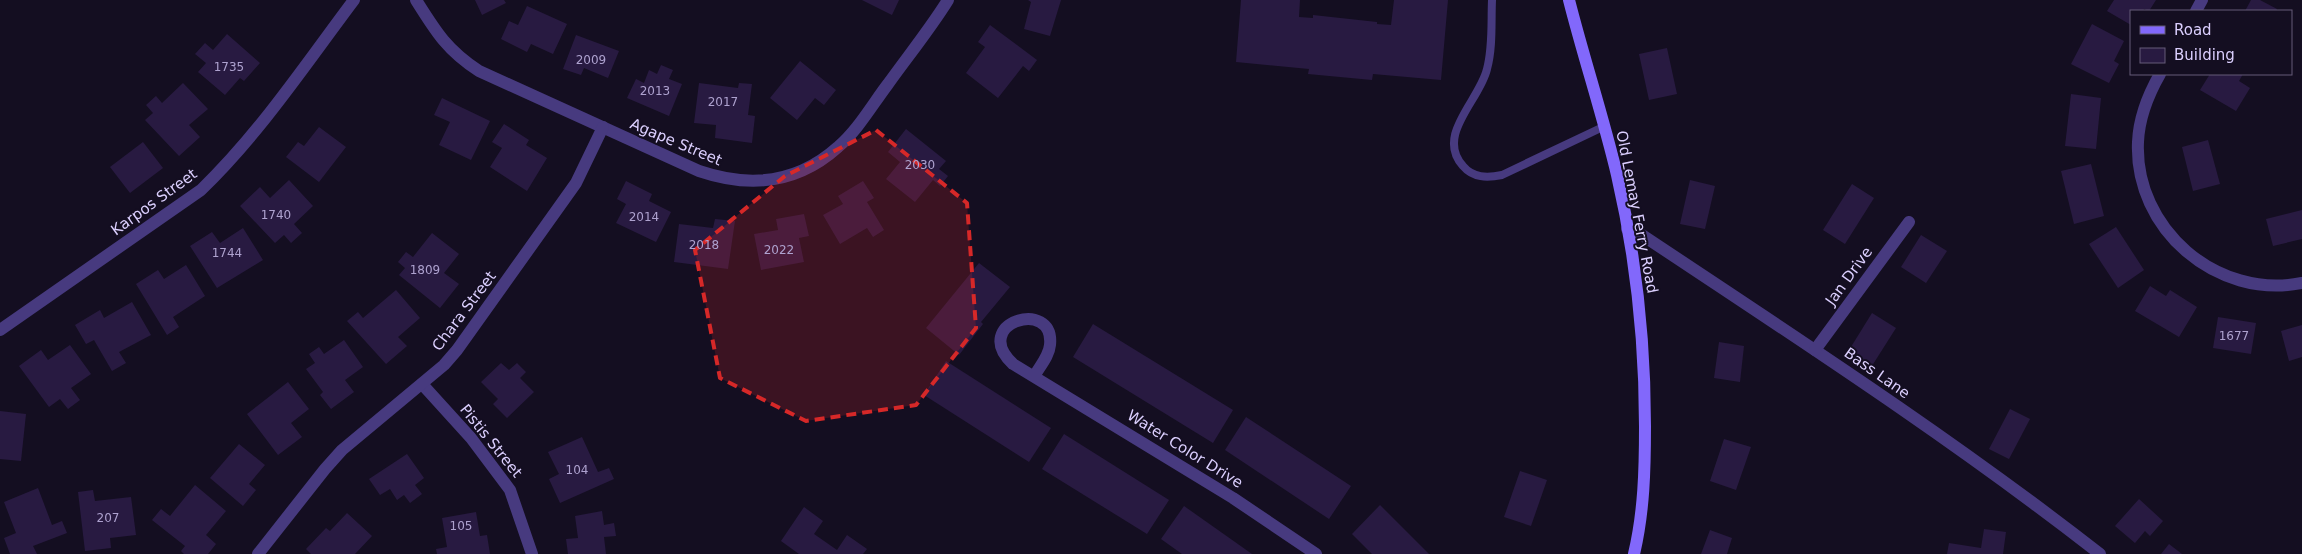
<svg xmlns="http://www.w3.org/2000/svg" width="2302" height="554" viewBox="0 0 2302 554" font-family="'DejaVu Sans',sans-serif">
	<rect width="100%" height="100%" fill="#140e21"/>
	<g fill="#281a41">
		<polygon points="475,0 504,0 506,3 482,15"/>
		<polygon points="862,0 899,0 892,15"/>
		<polygon points="1028,0 1061,0 1050,36 1024,29 1031,2"/>
		<polygon points="1241,0 1300,0 1299,17 1313,18 1313,15 1377,22 1377,24 1391,25 1394,0 1448,0 1441,80 1373,74 1372,80 1308,74 1309,69 1236,62"/>
		<polygon points="2114,0 2156,0 2149,11 2144,9 2143,11 2131,11 2131,25 2107,11"/>
		<polygon points="2251,0 2260,0 2277,9 2276,11 2245,11"/>
		<polygon points="527,6 567,24 553,54 531,44 527,52 501,39 509,21 518,25"/>
		<polygon points="2092,24 2124,41 2114,61 2119,64 2109,83 2071,64"/>
		<polygon points="990,25 1037,60 1029,71 1023,66 998,98 966,73 985,47 978,42"/>
		<polygon points="227,34 260,63 244,81 240,78 225,95 198,72 206,63 195,54 205,43 213,50"/>
		<polygon points="576,35 619,51 608,78 584,68 581,75 563,69"/>
		<polygon points="1667,48 1677,94 1649,100 1639,54"/>
		<polygon points="800,61 836,90 824,105 815,98 797,120 770,98"/>
		<polygon points="661,65 673,70 669,79 682,84 669,116 627,98 636,79 644,83 649,70 657,74"/>
		<polygon points="2210,74 2243,74 2239,81 2250,88 2236,111 2200,90"/>
		<polygon points="183,83 208,109 189,125 200,137 179,156 145,120 153,113 146,105 156,96 162,103"/>
		<polygon points="699,83 738,88 739,83 752,84 748,115 755,116 752,143 715,138 716,125 694,123"/>
		<polygon points="2071,94 2101,98 2096,149 2065,146"/>
		<polygon points="442,98 490,121 471,160 439,145 450,122 434,115"/>
		<polygon points="504,124 529,140 526,145 547,158 527,191 490,167 502,148 492,142"/>
		<polygon points="319,127 346,147 319,182 286,157 298,142 304,146"/>
		<polygon points="906,129 946,161 939,169 948,176 940,186 933,180 915,202 886,179 900,162 888,152"/>
		<polygon points="2208,140 2220,184 2193,191 2182,147"/>
		<polygon points="143,142 163,168 130,193 110,167"/>
		<polygon points="2091,164 2104,216 2074,224 2061,171"/>
		<polygon points="289,180 313,206 294,224 302,233 291,243 284,235 275,243 240,206 260,187 270,198"/>
		<polygon points="1690,180 1715,186 1705,229 1680,224"/>
		<polygon points="626,181 652,194 649,201 671,212 656,242 616,223 626,204 617,199"/>
		<polygon points="863,181 874,198 867,202 884,230 873,237 867,228 840,244 823,215 843,204 838,196"/>
		<polygon points="1852,184 1874,198 1845,244 1823,230"/>
		<polygon points="2302,210 2302,239 2273,246 2266,219"/>
		<polygon points="804,214 809,236 799,238 804,262 761,270 754,234 778,230 776,219"/>
		<polygon points="715,219 735,221 728,269 674,262 679,224 713,228"/>
		<polygon points="2116,227 2144,270 2118,288 2089,244"/>
		<polygon points="243,228 263,260 217,288 190,246 212,232 220,243"/>
		<polygon points="432,233 459,254 444,273 459,284 440,308 399,275 405,268 398,262 406,252 413,257"/>
		<polygon points="1921,235 1947,251 1926,283 1901,267"/>
		<polygon points="979,263 1010,287 981,322 983,324 959,355 926,328"/>
		<polygon points="186,265 205,296 173,317 179,327 167,335 136,284 158,270 164,279"/>
		<polygon points="2150,286 2166,296 2170,290 2197,307 2179,337 2135,311"/>
		<polygon points="396,290 420,318 398,337 407,346 386,364 347,321 358,312 363,318"/>
		<polygon points="132,302 151,335 119,352 126,363 112,371 94,340 86,344 75,325 100,310 104,318"/>
		<polygon points="1872,313 1896,328 1870,369 1846,355"/>
		<polygon points="2218,317 2256,323 2251,354 2213,348"/>
		<polygon points="1093,324 1233,410 1213,443 1073,357"/>
		<polygon points="2302,325 2302,357 2289,361 2281,331"/>
		<polygon points="344,340 363,367 345,380 354,392 331,409 320,395 323,392 306,369 315,363 309,354 319,347 324,354"/>
		<polygon points="1719,342 1744,346 1740,382 1714,378"/>
		<polygon points="70,345 91,374 71,388 80,400 68,409 60,399 49,407 19,366 41,350 48,360"/>
		<polygon points="946,361 1051,428 1029,462 924,395"/>
		<polygon points="501,363 509,370 517,363 526,372 520,378 534,392 507,418 493,404 498,399 481,382"/>
		<polygon points="288,382 309,409 291,423 302,437 278,455 247,414"/>
		<polygon points="2010,409 2030,419 2009,459 1989,449"/>
		<polygon points="0,411 26,414 21,461 0,459"/>
		<polygon points="1246,417 1351,486 1329,519 1225,450"/>
		<polygon points="1064,434 1169,500 1147,534 1042,469"/>
		<polygon points="582,437 598,472 609,468 614,479 560,503 549,479 559,474 548,452"/>
		<polygon points="1724,439 1751,447 1736,490 1710,481"/>
		<polygon points="239,444 265,465 249,484 256,490 243,506 210,478"/>
		<polygon points="407,454 424,478 415,485 422,494 410,503 404,495 397,500 390,489 380,495 369,479"/>
		<polygon points="1520,471 1547,480 1531,526 1504,517"/>
		<polygon points="195,485 226,511 206,535 216,544 208,554 184,554 181,551 185,546 152,520 161,509 170,516"/>
		<polygon points="38,488 52,525 62,521 67,533 33,546 37,554 10,554 4,538 16,533 4,502"/>
		<polygon points="93,490 95,501 131,497 136,535 110,538 111,548 85,551 78,492"/>
		<polygon points="2139,499 2163,521 2150,536 2145,531 2135,543 2115,526"/>
		<polygon points="1380,505 1429,554 1372,554 1352,534"/>
		<polygon points="1184,506 1252,554 1182,554 1161,539"/>
		<polygon points="804,507 823,521 814,534 837,550 847,535 867,549 863,554 799,554 781,541"/>
		<polygon points="602,511 604,525 614,523 616,536 604,537 606,554 568,554 566,539 578,538 575,516"/>
		<polygon points="476,512 480,536 487,535 490,554 437,554 436,549 447,547 442,518"/>
		<polygon points="347,513 372,536 355,554 311,554 306,549 326,528 330,531"/>
		<polygon points="1984,529 2006,532 2003,554 1947,554 1949,543 1981,548"/>
		<polygon points="1710,530 1732,538 1727,554 1701,554"/>
		<polygon points="2169,544 2182,554 2161,554"/>
	</g>
	<g fill="none" stroke-linecap="round" stroke-linejoin="round">
		<path stroke="#473a7f" stroke-width="8" d="M1492 0C1491 22 1493 47 1487 69 1480 100 1435 135 1463 166 1473 178 1487 178 1502 175L1605 126"/>
		<g stroke="#473a7f" stroke-width="12">
			<path d="M416 0C436 32 447 50 479 71L699 171C749 188 797 184 838 147 858 130 872 105 888 84 908 56 930 29 948 0"/>
			<polyline points="2196,11 2202,0"/>
			<path d="M2160 74C2148 95 2139 117 2138 142 2134 229 2217 300 2302 283"/>
			<path d="M1627 229 1642 235C1797 338 1954 440 2100 554"/>
			<path d="M0 330 201 190C260 133 305 65 354 0"/>
			<polyline points="1815,350 1909,222"/>
			<path d="M1035 375C1040 366 1049 356 1050 345 1055 297 969 323 1013 364L1233 498 1316 554"/>
			<polyline points="422,384 471,438 510,490 532,554"/>
			<polyline points="258,554 325,469 342,450 444,365 457,350 576,183 603,127"/>
		</g>
		<path stroke="#8268fb" stroke-width="12" d="M1569 0C1584 59 1603 116 1617 175 1636 257 1645 342 1645 426 1645 469 1644 512 1634 554"/>
	</g>
	<path fill="#d62828" fill-opacity="0.2" stroke="#d62828" stroke-width="4" stroke-dasharray="10 6" stroke-linejoin="round" d="M876 130 967 203 976 328 916 405 806 421 720 378 695 250 785 176Z"/>
	<g text-anchor="middle" stroke-width="4" stroke-linejoin="round" paint-order="stroke">
		<g font-size="12" fill="#aea2cf">
			<text x="591" y="64">2009</text>
			<text x="229" y="71">1735</text>
			<text x="655" y="95">2013</text>
			<text x="723" y="106">2017</text>
			<text x="920" y="169">2030</text>
			<text x="276" y="219">1740</text>
			<text x="644" y="221">2014</text>
			<text x="704" y="249">2018</text>
			<text x="779" y="254">2022</text>
			<text x="227" y="257">1744</text>
			<text x="425" y="274">1809</text>
			<text x="2234" y="340">1677</text>
			<text x="577" y="474">104</text>
			<text x="108" y="522">207</text>
			<text x="461" y="530">105</text>
		</g>
		<g font-size="15" fill="#dbcffe" stroke="#140e21">
			<text transform="translate(676 142) rotate(23)" y="5">Agape Street</text>
			<text transform="translate(154 202) rotate(-36)" y="5">Karpos Street</text>
			<text transform="translate(1637 212) rotate(79)" y="5">Old Lemay Ferry Road</text>
			<text transform="translate(1849 276) rotate(-54)" y="5">Jan Drive</text>
			<text transform="translate(464 311) rotate(-53)" y="5">Chara Street</text>
			<text transform="translate(1877 373) rotate(35)" y="5">Bass Lane</text>
			<text transform="translate(491 441) rotate(51)" y="5">Pistis Street</text>
			<text transform="translate(1185 449) rotate(32)" y="5">Water Color Drive</text>
		</g>
	</g>
	<rect x="2130" y="10" width="162" height="65" fill="#140e21" stroke="#645b79"/>
	<rect x="2140" y="26" width="25" height="8" fill="#8268fb" stroke="#645b79"/>
	<text x="2174" y="35" font-size="15" fill="#dbcffe">Road</text>
	<rect x="2140" y="48" width="25" height="15" fill="#281a41" stroke="#645b79"/>
	<text x="2174" y="60" font-size="15" fill="#dbcffe">Building</text>
</svg>
